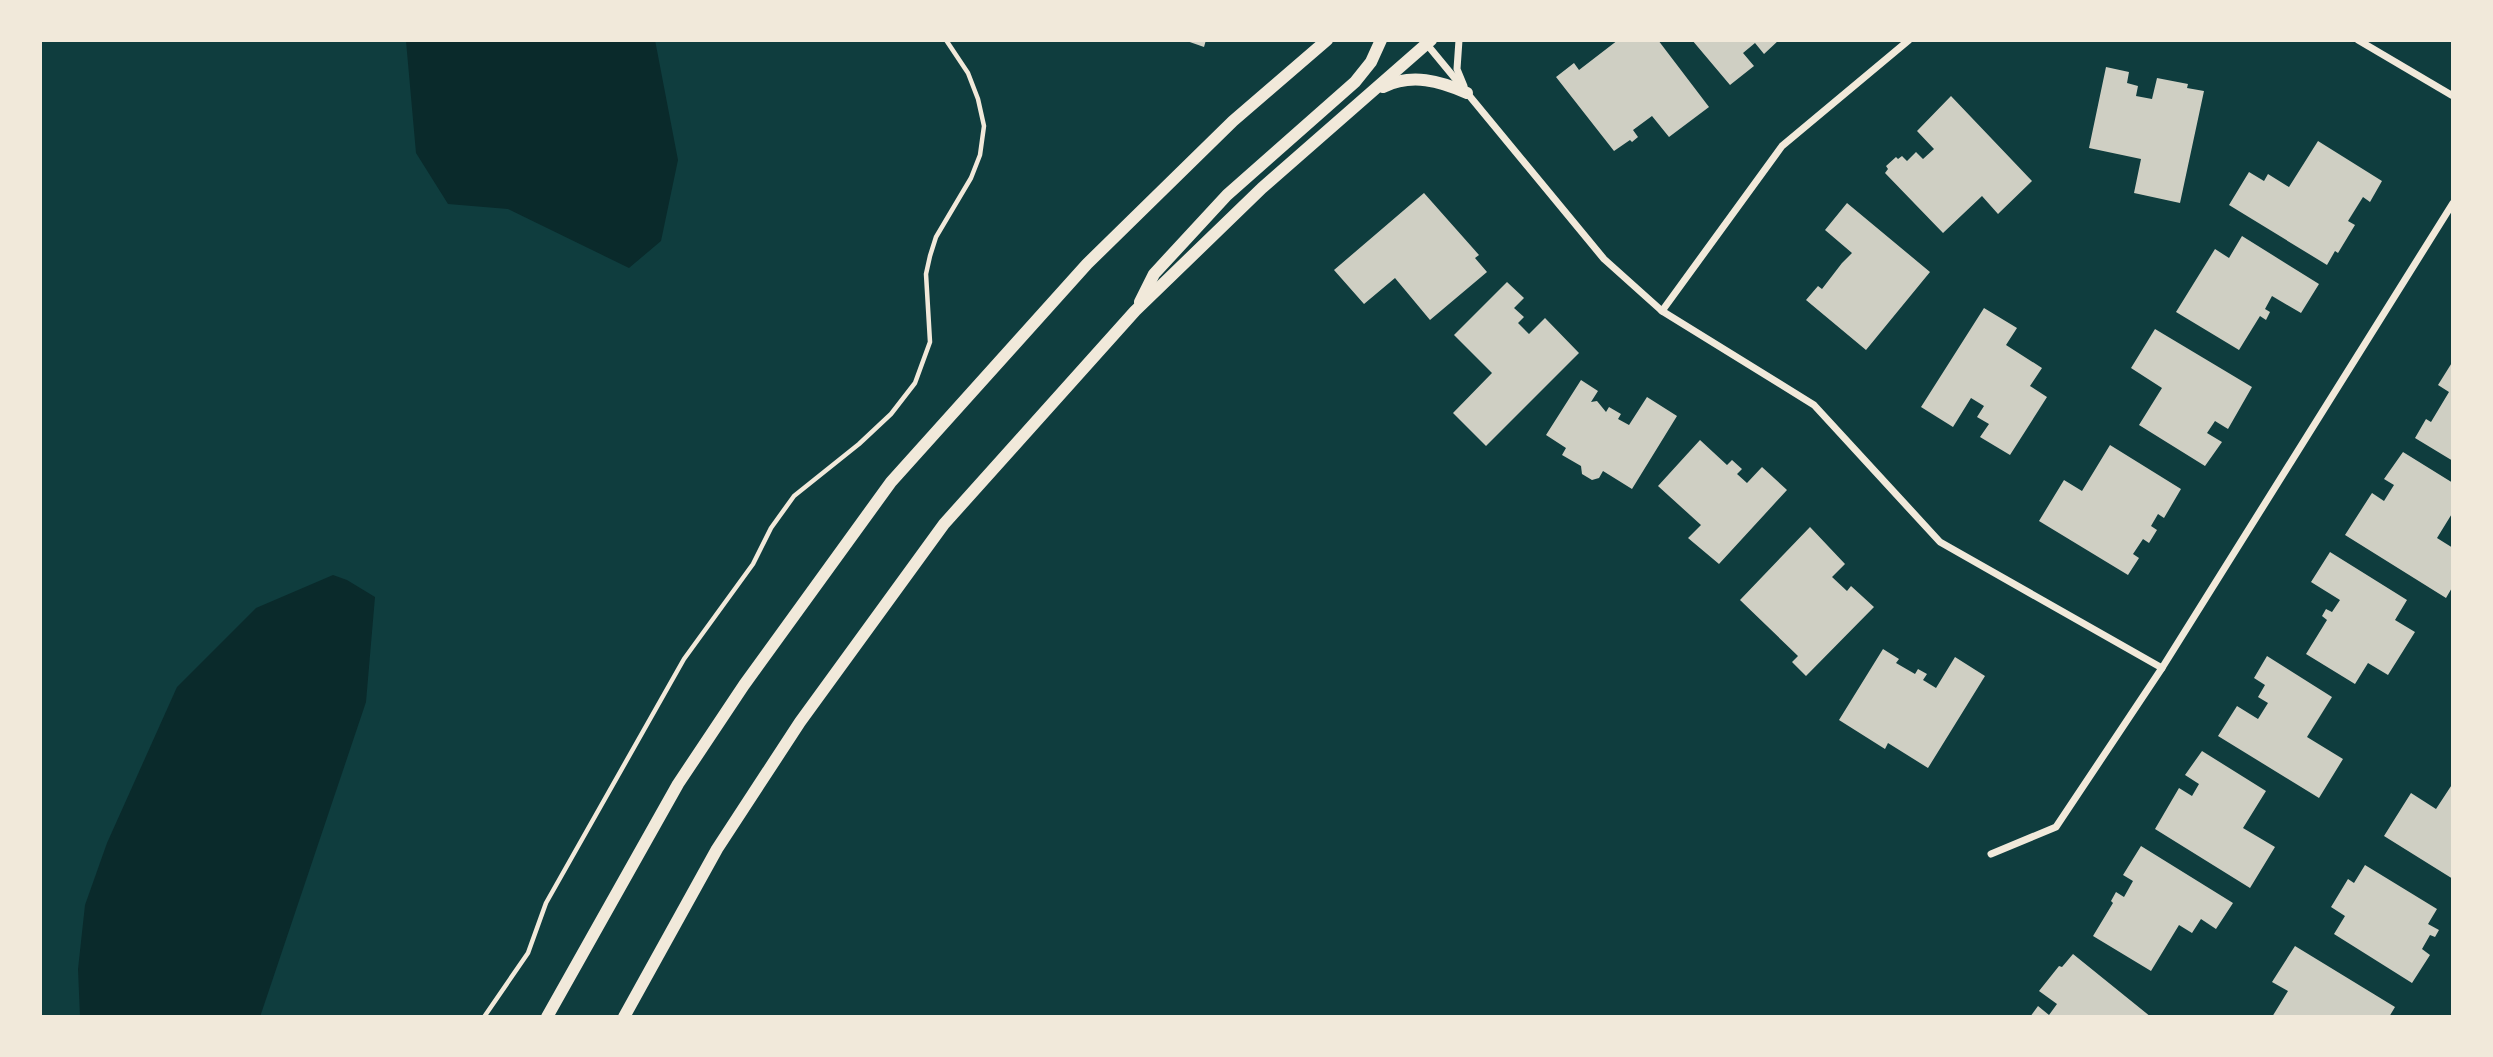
<svg xmlns="http://www.w3.org/2000/svg" width="2493" height="1057" viewBox="0 0 2493 1057" font-family="'PT Sans Narrow',sans-serif">
	<rect width="100%" height="100%" fill="#0f3d3e"/>
	<g fill="#0a2a2b">
		<polygon points="655,40 678,160 661,241 629,268 508,209 448,204 416,153 406,41"/>
		<polygon points="333,575 347,580 375,597 366,702 260,1017 80,1017 78,969 85,905 107,843 177,687 256,608"/>
	</g>
	<g fill="#cfcfc3">
		<polygon points="1184,40 1206,40 1204,47"/>
		<polygon points="1618,40 1658,40 1709,107 1669,137 1652,116 1633,130 1638,137 1632,142 1630,140 1614,151 1556,77 1574,63 1579,70"/>
		<polygon points="1692,40 1779,40 1764,54 1755,43 1743,53 1754,66 1730,85"/>
		<polygon points="2106,67 2129,72 2127,83 2138,86 2136,96 2152,99 2157,78 2188,84 2187,88 2204,91 2180,203 2134,193 2141,159 2089,148"/>
		<polygon points="1951,96 2032,181 1998,214 1982,196 1943,233 1885,173 1888,169 1886,166 1896,157 1898,159 1902,156 1907,161 1916,152 1923,159 1934,149 1917,131"/>
		<polygon points="2318,141 2382,181 2370,202 2363,197 2348,221 2355,225 2338,253 2335,251 2327,265 2229,205 2249,172 2264,181 2268,174 2289,187"/>
		<polygon points="1424,193 1479,255 1475,258 1487,272 1430,320 1395,278 1364,304 1334,270"/>
		<polygon points="1847,203 1930,272 1866,350 1806,300 1818,286 1822,289 1842,263 1852,253 1825,230"/>
		<polygon points="2242,236 2319,284 2301,313 2272,296 2265,309 2270,312 2266,320 2260,316 2239,350 2176,312 2215,249 2229,258"/>
		<polygon points="1507,282 1524,298 1514,308 1524,317 1518,323 1529,334 1545,318 1579,353 1486,446 1453,413 1492,373 1454,335"/>
		<polygon points="1984,308 2017,328 2006,345 2042,368 2030,386 2047,397 2010,455 1980,437 1989,424 1977,417 1984,406 1971,398 1953,427 1921,407"/>
		<polygon points="2155,329 2252,387 2228,429 2215,421 2207,433 2222,442 2205,466 2139,425 2162,388 2131,368"/>
		<polygon points="2453,361 2453,461 2415,438 2426,419 2431,422 2449,392 2438,385"/>
		<polygon points="1581,380 1598,391 1591,402 1597,401 1606,412 1609,407 1621,414 1618,419 1629,425 1647,397 1677,416 1632,489 1603,471 1599,478 1592,480 1582,474 1581,466 1562,455 1566,448 1546,435"/>
		<polygon points="1700,440 1727,465 1732,460 1742,469 1737,474 1747,483 1762,467 1787,490 1719,564 1688,538 1701,525 1658,486"/>
		<polygon points="2110,445 2181,489 2164,518 2158,514 2151,526 2157,530 2149,543 2143,539 2133,554 2139,558 2128,575 2039,521 2064,480 2082,491"/>
		<polygon points="2403,452 2453,483 2453,512 2437,538 2453,548 2453,586 2446,598 2345,535 2372,493 2384,501 2394,485 2384,479"/>
		<polygon points="1810,527 1845,564 1832,577 1847,591 1851,586 1874,607 1806,676 1792,662 1798,656 1740,600"/>
		<polygon points="2330,552 2407,600 2395,620 2415,632 2388,675 2368,663 2355,684 2306,654 2327,620 2322,616 2326,609 2332,612 2340,600 2311,582"/>
		<polygon points="1883,649 1899,659 1896,663 1915,674 1918,669 1927,674 1923,680 1936,688 1955,657 1985,676 1928,768 1888,743 1885,749 1839,720"/>
		<polygon points="2267,656 2332,697 2307,737 2343,759 2319,798 2218,736 2237,706 2258,719 2268,703 2258,697 2265,685 2254,678"/>
		<polygon points="2202,751 2266,791 2243,828 2275,847 2250,888 2155,829 2179,788 2192,796 2199,784 2185,775"/>
		<polygon points="2453,783 2453,879 2384,836 2411,793 2436,809"/>
		<polygon points="2141,846 2233,903 2216,929 2201,919 2192,933 2179,925 2151,971 2093,936 2113,903 2111,901 2116,892 2124,897 2133,881 2123,875"/>
		<polygon points="2365,865 2437,909 2428,924 2439,930 2435,937 2430,935 2422,949 2430,955 2412,983 2334,934 2345,916 2331,907 2348,879 2354,883"/>
		<polygon points="2295,946 2395,1007 2389,1017 2272,1017 2288,991 2272,982"/>
		<polygon points="2073,954 2151,1017 2030,1017 2038,1006 2049,1015 2057,1004 2039,991 2059,966 2062,967"/>
	</g>
	<g fill="none" stroke-linecap="round" stroke-linejoin="round">
		<polyline stroke="#f1e9da" stroke-width="4.5" points="484,1017 528,953 546,903 684,659 753,564 771,528 794,496 859,444 891,414 915,383 930,342 926,274 930,256 936,237 971,178 980,155 984,126 978,99 968,73 946,40"/>
		<g stroke="#f1e9da" stroke-width="7">
			<polyline points="1459,40 1457,69 1464,86"/>
			<polyline points="2358,40 2453,96"/>
			<polyline points="1425,42 1604,259 1662,311 1814,405 1940,542 2162,668"/>
			<polyline points="1662,311 1782,146 1909,40"/>
			<polyline points="1991,854 2056,827 2162,668 2453,203"/>
		</g>
		<g stroke="#f1e9da" stroke-width="12">
			<path d="M1383 87C1412 73 1440 81 1467 93"/>
			<polyline points="1140,302 1154,274 1227,195 1355,82 1371,62 1381,40"/>
			<polyline points="547,1017 678,784 744,685 891,482 1087,264 1233,121 1327,40"/>
			<polyline points="624,1017 717,849 800,722 944,524 1135,311 1262,188 1431,40"/>
		</g>
	</g>
	<rect width="2493" height="1057" fill="none" stroke="#f1e9da" stroke-width="84"/>
</svg>
